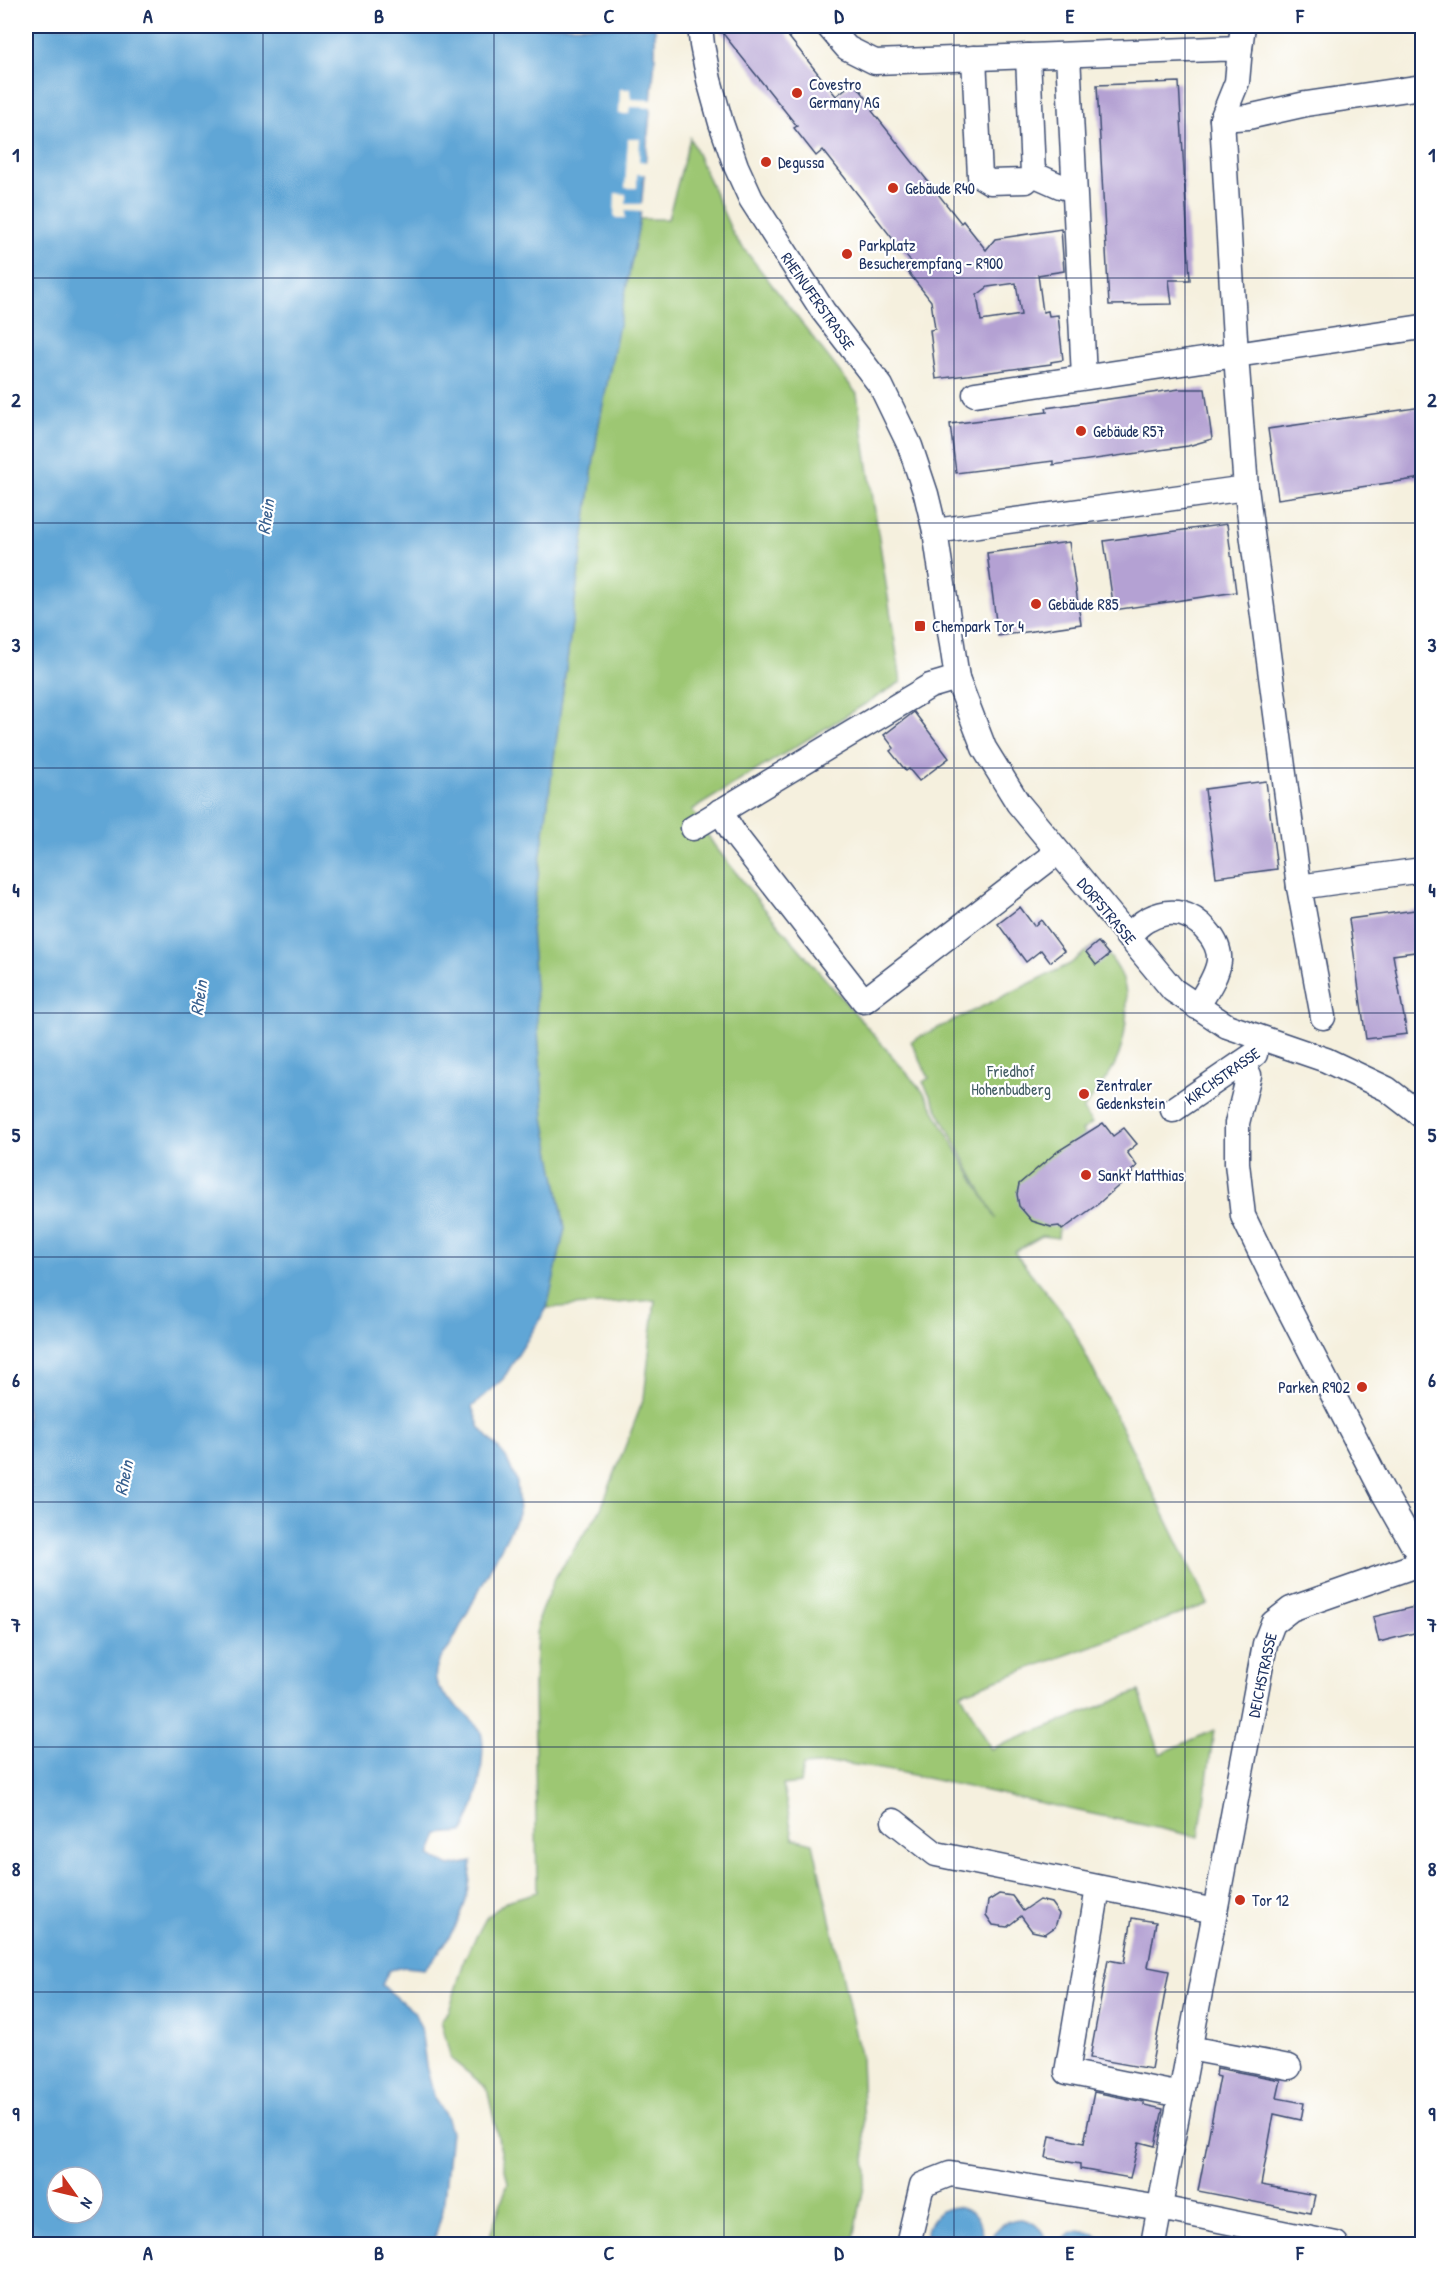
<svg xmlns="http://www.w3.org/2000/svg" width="1448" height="2270" viewBox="0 0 1448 2270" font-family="'Patrick Hand',sans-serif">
	<rect width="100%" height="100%" fill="#fff"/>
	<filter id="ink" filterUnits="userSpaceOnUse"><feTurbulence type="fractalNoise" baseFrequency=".0167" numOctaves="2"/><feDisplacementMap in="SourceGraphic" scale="12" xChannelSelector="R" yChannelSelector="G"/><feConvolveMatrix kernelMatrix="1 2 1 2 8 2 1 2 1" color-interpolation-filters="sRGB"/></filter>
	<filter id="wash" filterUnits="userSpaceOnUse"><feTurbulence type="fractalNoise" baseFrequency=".008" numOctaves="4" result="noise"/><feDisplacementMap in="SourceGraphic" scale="24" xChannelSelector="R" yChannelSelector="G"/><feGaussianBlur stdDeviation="1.35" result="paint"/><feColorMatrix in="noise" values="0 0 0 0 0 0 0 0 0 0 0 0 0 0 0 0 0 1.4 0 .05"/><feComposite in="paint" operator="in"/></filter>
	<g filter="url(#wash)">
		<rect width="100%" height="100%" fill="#f5f0de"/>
		<path fill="#9dc773" stroke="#5c7b68" stroke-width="1.5" d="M690 138 734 236 857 394 901 682 692 810 714 845 764 908 924 1093 996 1219 923 1082 929 1078 911 1041 1070 964 1098 942C1107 953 1117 964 1122 977 1131 1000 1126 1042 1115 1064 1107 1080 1093 1095 1083 1110L1092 1123 1082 1131 1086 1137 1039 1167 1045 1227H1047V1223L1059 1225 1058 1238 1042 1236 1014 1252 1069 1321 1208 1604 961 1693 991 1749 1139 1691 1160 1754 1214 1730 1199 1837 898 1772 843 1763 803 1766 800 1783 783 1785 793 1838 813 1843 861 2059 866 2175 853 2244H487L508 2183 487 2088 451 2059 441 2020 449 2011 465 1958 486 1918 507 1901 537 1892 534 1685 538 1618 556 1576 600 1511 644 1398 655 1300 547 1308 565 1228 544 1118 531 929 598 429 640 219H668Z"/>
		<g fill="#61a6d6" stroke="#3e6a9a" stroke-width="1.5" fill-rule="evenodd">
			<path d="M26 26H655V59L640 219 598 429 531 929 544 1118 565 1228 547 1308 503 1379 472 1407 480 1428 506 1457 517 1483 519 1513 449 1648C409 1692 469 1704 481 1733 486 1746 479 1793 474 1807 471 1815 467 1824 463 1832L438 1834 430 1856 450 1866 472 1862C470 1874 470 1888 466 1900 459 1925 442 1951 424 1969L405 1967 389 1970 382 1985 414 2012 421 2028 426 2066 435 2100 446 2116 451 2132 443 2210 433 2244H26ZM57 2177H93V2213H57Z"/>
			<path d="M956 2207C976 2210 986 2226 982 2244H928C923 2225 936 2208 956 2207Z"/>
			<path d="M1020 2219C1035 2221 1044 2230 1047 2244H991C994 2229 1004 2220 1020 2219Z"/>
			<polygon points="1079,2231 1095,2234 1107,2244 1059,2244 1070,2234"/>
		</g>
		<g fill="#f5f0de">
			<polygon points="620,89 630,89 631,99 654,100 654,108 630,107 629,114 619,114"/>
			<polygon points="628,139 640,139 639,161 648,162 647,174 637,174 637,188 625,188"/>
			<polygon points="615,193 626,194 626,204 644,204 643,212 625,211 625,218 614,218"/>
		</g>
		<g id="blocks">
			<g fill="#b4a1d3" fill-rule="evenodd">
				<path d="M717 26H780L836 96 854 82 875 109 872 111 961 223 963 221 986 250 995 239 1061 229 1064 271 1038 275 1043 312 1048 311 1049 316 1058 315 1063 360 1051 362V364L936 379 930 330 935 329 931 301 904 267 911 262 823 150 816 156 794 128 797 126ZM1016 283 1021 315 981 321 977 295 988 287Z"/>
				<polygon points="1179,82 1190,280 1169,280 1172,304 1109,305 1097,85"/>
				<polygon points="1180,389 1205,389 1212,439 1188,446 1053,465 1053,461 956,473 950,424 1047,412 1046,408"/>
				<polygon points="1422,407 1422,478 1278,499 1268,429"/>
				<polygon points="1227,524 1236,592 1114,610 1104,541"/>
				<polygon points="1069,542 1081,624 998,636 987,553"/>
				<polygon points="914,712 949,758 919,781 909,769 906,771 890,751 894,748 884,735"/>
				<polygon points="1266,781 1277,869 1216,877 1205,789"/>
				<polygon points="1020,907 1034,926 1041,920 1064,951 1050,962 1041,950 1026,962 998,924"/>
				<polygon points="1422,909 1422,951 1393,955 1407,1034 1366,1039 1349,919"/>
				<polygon points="1098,942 1109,955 1096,965 1086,952"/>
				<polygon points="1103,1123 1113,1136 1124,1128 1137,1144 1127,1152 1137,1166 1131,1171 1133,1173 1098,1204 1062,1230 1059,1226 1051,1227 1032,1221 1019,1206 1017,1194 1019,1184 1058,1151"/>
				<polygon points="1422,1605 1422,1631 1379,1642 1373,1617"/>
				<polygon points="999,1894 1012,1896 1023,1911 1039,1900 1051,1903 1059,1914 1055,1927 1045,1934 1032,1931 1021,1916 1007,1927 993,1925 986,1915 988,1901"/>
				<polygon points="1132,1918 1156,1922 1148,1967 1169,1971 1151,2069 1090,2058 1108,1960 1124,1963"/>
				<polygon points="1217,2068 1281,2080 1277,2098 1304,2103 1301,2120 1274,2114 1261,2185 1315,2195 1311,2213 1198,2191 1220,2077 1216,2076"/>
				<polygon points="1094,2092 1144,2102 1144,2105 1163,2109 1155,2146 1139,2142 1130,2178 1080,2169 1080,2164 1046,2158 1050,2136 1084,2143"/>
			</g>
		</g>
	</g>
	<g filter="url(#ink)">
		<use href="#blocks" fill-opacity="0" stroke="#3c4c71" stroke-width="1.5"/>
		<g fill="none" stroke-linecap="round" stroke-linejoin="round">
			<defs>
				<g id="minor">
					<polyline points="700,26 702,45 709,80 721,123 736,166 751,199 823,311 881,386 910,446 926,494 935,531 957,678 984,748 1018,803 1173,990 1227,1026 1326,1060 1387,1089 1422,1116"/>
					<polyline points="828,26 847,48 875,62 1240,48 1237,82 1222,119 1236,355 975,394"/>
					<polyline points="1240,48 1243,26"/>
					<polyline points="1068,55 1084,377"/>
					<polyline points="974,58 980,176 990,182 1026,181 1033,174 1028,56"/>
					<polyline points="1222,119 1248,117 1306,104 1422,87"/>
					<polyline points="1033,174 1060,186 1074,189"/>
					<polyline points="1246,488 1299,887 1422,870"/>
					<polyline points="935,531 1246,488 1236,355 1422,327"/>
					<polyline points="720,811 735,835 864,1001 1058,852"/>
					<polyline points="693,828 930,686 957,678"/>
					<polyline points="1299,887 1323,1017"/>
					<path d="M1127 936C1134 931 1141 922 1149 919 1172 907 1192 913 1207 931 1214 939 1220 950 1219 961 1217 977 1205 993 1197 1007"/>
					<polyline points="1242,1063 1249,1075 1237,1123 1237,1163 1243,1216 1275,1282 1382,1490 1416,1550 1421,1564"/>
					<polyline points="1173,1110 1255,1054"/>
					<polyline points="894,1821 936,1854 1215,1911"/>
					<polyline points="1098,1888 1067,2072 1181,2095"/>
					<polyline points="1189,2048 1289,2067"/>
					<polyline points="908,2244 922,2185 950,2174 1160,2208 1336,2244"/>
					<polyline points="1153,2244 1265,1644 1273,1623 1291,1609 1422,1563"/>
				</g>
			</defs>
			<use href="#minor" stroke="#3c4c71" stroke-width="27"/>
			<use href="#minor" stroke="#fff" stroke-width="24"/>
		</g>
	</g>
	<path fill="none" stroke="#1b2f5e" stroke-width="1.5" stroke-opacity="0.55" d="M263 26V2244M494 26V2244M724 26V2244M954 26V2244M1185 26V2244M26 278H1422M26 523H1422M26 768H1422M26 1013H1422M26 1257H1422M26 1502H1422M26 1747H1422M26 1992H1422"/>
	<g fill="#c8321e" stroke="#fff" stroke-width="2">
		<circle cx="797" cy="93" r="6"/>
		<circle cx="766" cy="162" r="6"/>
		<circle cx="893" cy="188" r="6"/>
		<circle cx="847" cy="254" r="6"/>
		<circle cx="1081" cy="431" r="6"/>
		<circle cx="1036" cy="604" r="6"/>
		<rect x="914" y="620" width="12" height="12" rx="3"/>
		<circle cx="1084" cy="1094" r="6"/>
		<circle cx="1086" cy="1175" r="6"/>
		<circle cx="1362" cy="1387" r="6"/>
		<circle cx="1240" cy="1900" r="6"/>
	</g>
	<g text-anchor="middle" stroke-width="4.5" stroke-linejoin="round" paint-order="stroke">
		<g font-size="16" fill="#1b2f5e" stroke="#fff" text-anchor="start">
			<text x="809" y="90">Covestro<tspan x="809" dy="18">Germany AG</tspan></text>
			<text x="778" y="168">Degussa</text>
			<text x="905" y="194">Gebäude R40</text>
			<text x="859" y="251">Parkplatz<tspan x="859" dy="18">Besucherempfang - R900</tspan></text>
			<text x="1093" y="437">Gebäude R57</text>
			<text x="1048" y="610">Gebäude R85</text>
			<text x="932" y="632">Chempark Tor 4</text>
			<text x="1096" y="1091">Zentraler<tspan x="1096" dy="18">Gedenkstein</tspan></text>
			<text x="1098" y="1181">Sankt Matthias</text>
			<text x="1350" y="1393" text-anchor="end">Parken R902</text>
			<text x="1252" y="1906">Tor 12</text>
		</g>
		<g font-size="16" fill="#1b2f5e" stroke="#fff">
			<text transform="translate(818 301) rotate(55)" y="6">RHEINUFERSTRASSE</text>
			<text transform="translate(1107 911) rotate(50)" y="6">DORFSTRASSE</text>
			<text transform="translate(1222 1076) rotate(-35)" y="6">KIRCHSTRASSE</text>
			<text transform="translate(1262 1675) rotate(-78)" y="6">DEICHSTRASSE</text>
		</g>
		<g font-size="16" fill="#425d64" stroke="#fff">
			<text x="1011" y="1077">Friedhof<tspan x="1011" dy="18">Hohenbudberg</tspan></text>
		</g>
		<g font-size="18" font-style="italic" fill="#375f8e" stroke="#fff">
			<text transform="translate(266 517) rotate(-82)" y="6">Rhein</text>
			<text transform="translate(199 998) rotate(-82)" y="6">Rhein</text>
			<text transform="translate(124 1478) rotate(-78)" y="6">Rhein</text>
		</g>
	</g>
	<rect width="1448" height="2270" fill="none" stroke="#fff" stroke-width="66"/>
	<g transform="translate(75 2195) rotate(124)"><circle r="28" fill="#ffffff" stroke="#a4acbf" stroke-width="1.5"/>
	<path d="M0-4.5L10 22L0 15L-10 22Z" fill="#c8321e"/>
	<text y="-9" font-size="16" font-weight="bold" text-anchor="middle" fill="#1b2f5e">N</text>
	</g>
	<rect x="33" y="33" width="1382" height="2204" fill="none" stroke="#1b2f5e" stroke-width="2"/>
	<g font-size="20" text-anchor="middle" font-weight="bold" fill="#1b2f5e">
		<text x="148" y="23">A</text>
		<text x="379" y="23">B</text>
		<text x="609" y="23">C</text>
		<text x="839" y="23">D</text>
		<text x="1070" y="23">E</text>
		<text x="1300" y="23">F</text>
		<text x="16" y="162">1</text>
		<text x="1432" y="162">1</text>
		<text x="16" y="407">2</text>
		<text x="1432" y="407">2</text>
		<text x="16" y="652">3</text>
		<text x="1432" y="652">3</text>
		<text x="16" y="897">4</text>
		<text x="1432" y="897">4</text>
		<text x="16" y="1142">5</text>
		<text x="1432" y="1142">5</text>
		<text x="16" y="1387">6</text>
		<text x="1432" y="1387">6</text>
		<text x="16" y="1632">7</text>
		<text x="1432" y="1632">7</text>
		<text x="16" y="1876">8</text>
		<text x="1432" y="1876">8</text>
		<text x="16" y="2121">9</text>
		<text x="1432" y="2121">9</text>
		<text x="148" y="2260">A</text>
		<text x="379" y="2260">B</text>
		<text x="609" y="2260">C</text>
		<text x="839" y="2260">D</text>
		<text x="1070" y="2260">E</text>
		<text x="1300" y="2260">F</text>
	</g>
</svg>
